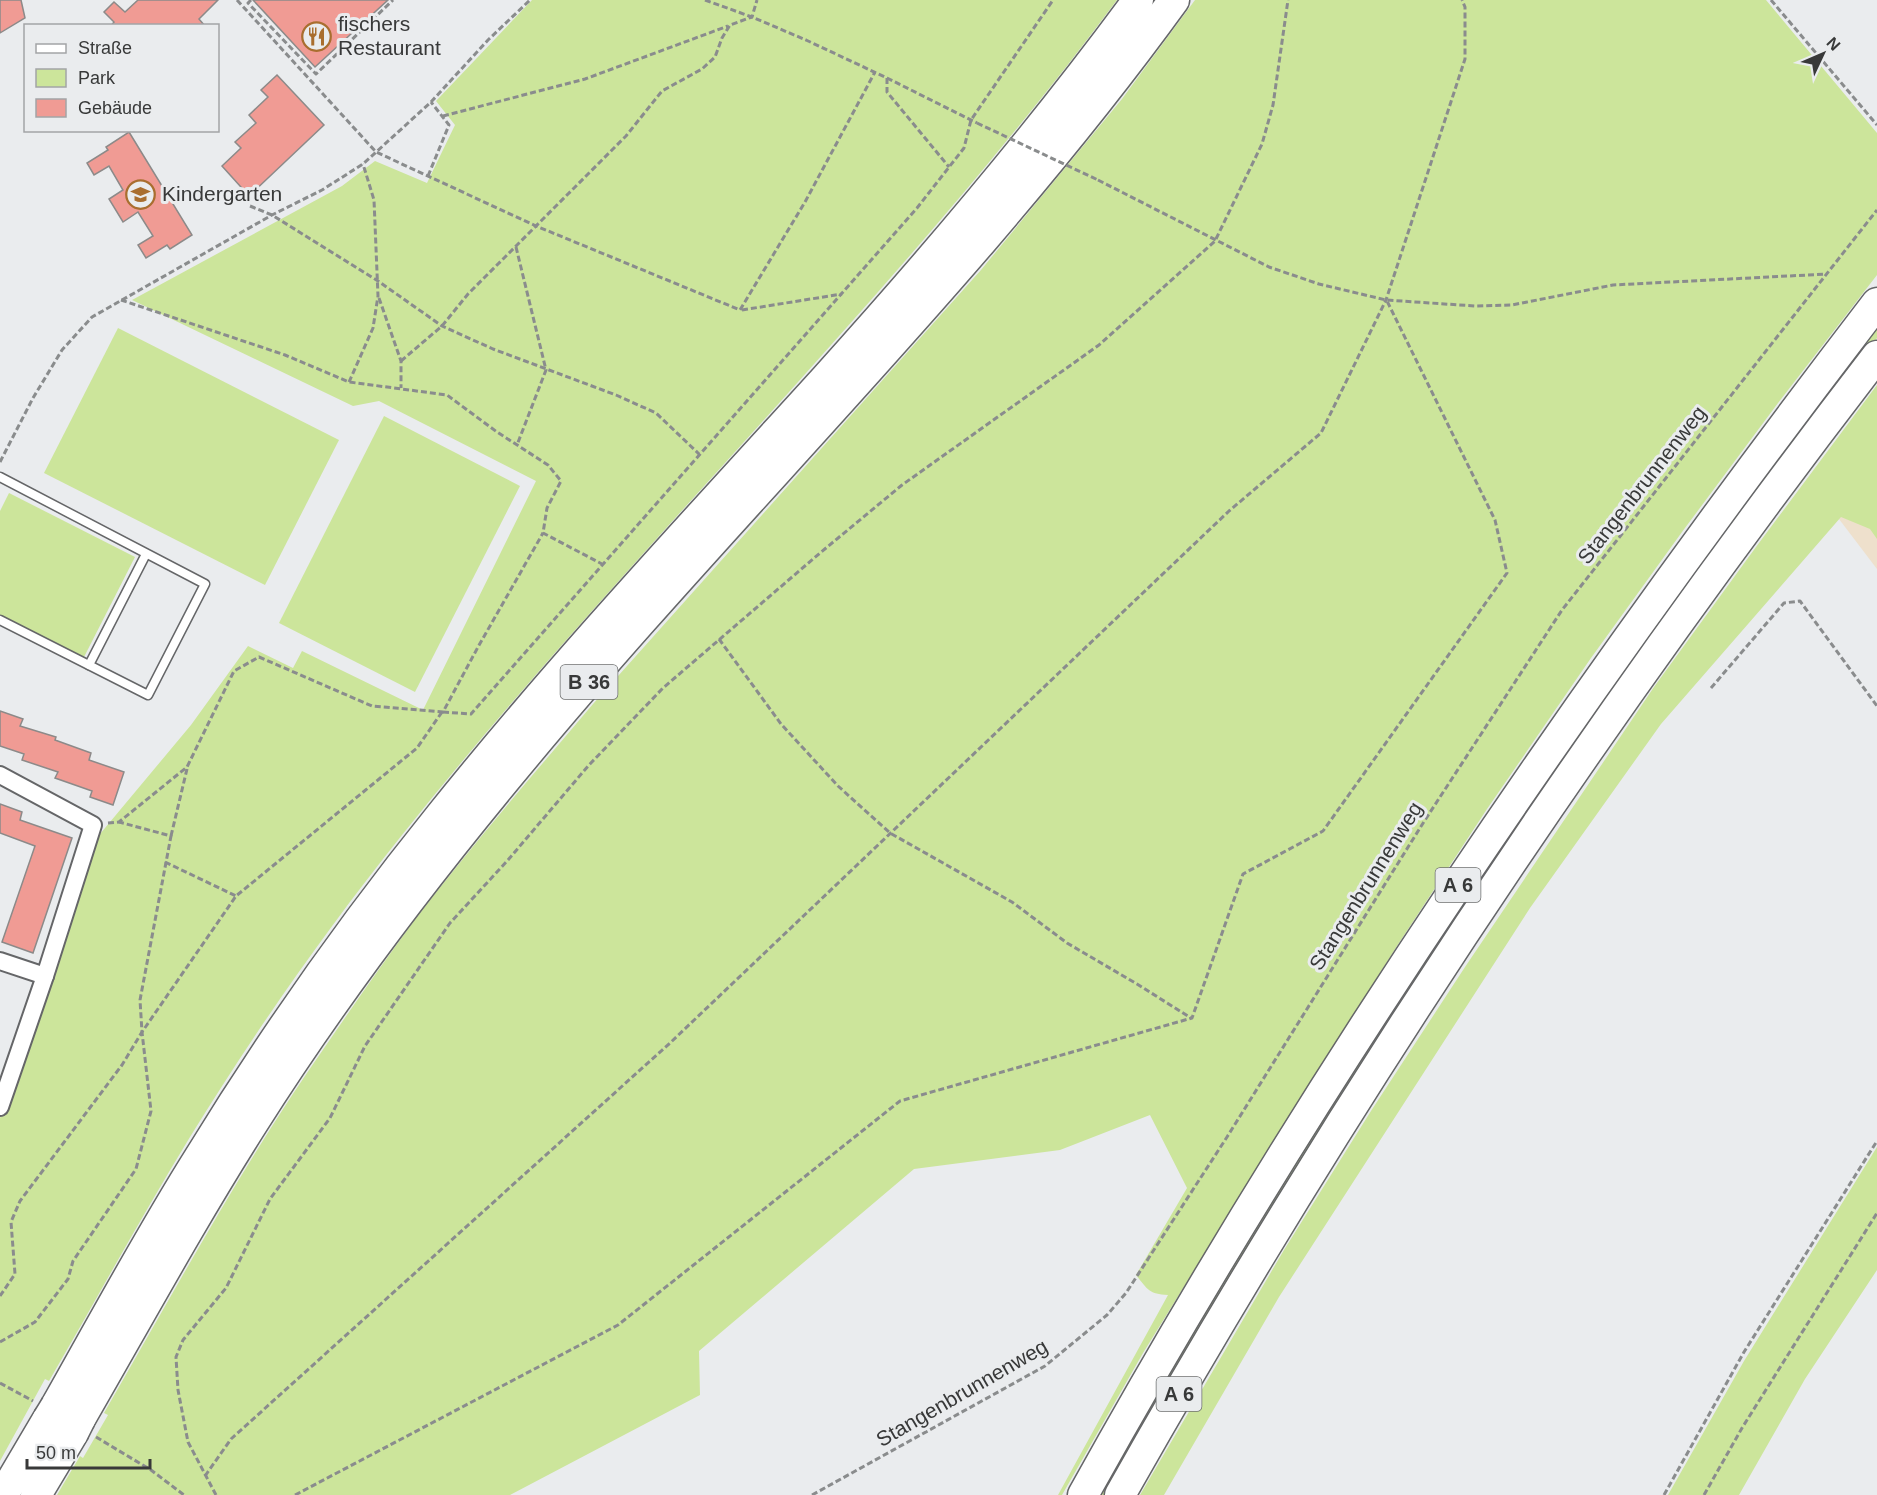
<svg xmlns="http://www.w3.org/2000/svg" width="1877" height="1495" viewBox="0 0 1877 1495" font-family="Arial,sans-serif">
	<rect width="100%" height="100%" fill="#eaecee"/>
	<polygon fill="#eee0cc" points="1877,468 1877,569 1839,519"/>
	<g fill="#cce59b">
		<path d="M532 0H1117C898 295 631 548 402 835 325 931 254 1033 190 1137 141 1217 96 1300 49 1381L45 1379 0 1461V1118L100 834 191 725 248 646 293 668 302 651 423 710 536 481 379 401 353 406 132 300 342 186 375 161 427 183 455 125 436 101Z"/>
		<path d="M1195 0H1766L1877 133V275L1778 403 1682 532 1591 658 1487 809 1397 946 1237 1201 1143 1353 1062 1495H1058L1168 1295C1149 1294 1148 1290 1136 1275L1187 1188 1150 1115 1060 1150 914 1169 699 1351 700 1395 510 1495H57L80 1456 83 1458 108 1415 104 1413C170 1299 233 1182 307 1073 342 1022 377 971 414 921 471 846 533 775 593 704L981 270 1122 99Z"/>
		<polygon points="1877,322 1877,338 1823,408 1107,1495 1096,1495 1308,1138 1534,792"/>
		<polygon points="118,328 339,440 265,585 44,473"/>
		<polygon points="1877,385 1877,539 1870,529 1841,517 1661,724 1530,908 1279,1297 1164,1495 1140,1495 1284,1250 1371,1111 1465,967 1654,687 1756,547"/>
		<polygon points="384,416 520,486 415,692 279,623"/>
		<polygon points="9,493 135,557 83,659 0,617 0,511"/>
		<polygon points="1877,1147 1877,1270 1805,1379 1739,1495 1668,1495 1744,1361"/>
	</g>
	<g fill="#f09b94" stroke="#8c8a89" stroke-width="1.5">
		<polygon points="0,0 21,0 25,18 0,33"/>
		<polygon points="138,0 218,0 199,19 205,26 111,26 114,22 104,12 114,2 125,12"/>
		<polygon points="253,0 388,0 315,67"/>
		<polygon points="277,75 324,125 249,196 222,166 241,148 235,142 256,123 249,115 268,97 261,90"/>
		<polygon points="129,132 192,235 170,249 167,245 146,258 138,245 153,236 138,212 123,222 109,199 123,190 109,166 94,175 87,163 108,150 106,147"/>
		<polygon points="0,711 23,719 20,726 56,737 55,740 91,753 89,760 124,772 113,805 90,797 92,791 55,778 58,772 22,760 24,754 0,746"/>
		<polygon points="0,804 22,812 20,820 72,838 33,953 2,942 35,846 0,833"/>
	</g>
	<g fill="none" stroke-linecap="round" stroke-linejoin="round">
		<defs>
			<g id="lane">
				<polyline points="0,477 205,584 148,695 0,620"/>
				<polyline points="89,665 146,554"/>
			</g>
			<g id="street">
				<polyline points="0,775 93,825 45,976 0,1107"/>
				<polyline points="0,961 45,976"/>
			</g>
			<g id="highway">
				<path d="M56 1406C103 1323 148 1239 199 1158 272 1039 353 924 441 815 562 664 695 522 825 379 935 257 1041 132 1138 0"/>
				<path d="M80 1419C137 1320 192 1219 253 1123 330 1001 418 885 510 774 726 512 974 276 1174 0"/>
				<polyline points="3,1495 48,1419"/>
				<polyline points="36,1495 73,1433"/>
				<path d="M1083 1495C1315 1077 1586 682 1877 303"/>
				<path d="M1120 1495C1343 1100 1600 715 1877 356"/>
			</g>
		</defs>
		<use href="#lane" stroke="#656668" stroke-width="11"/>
		<use href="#street" stroke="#656668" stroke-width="20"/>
		<use href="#highway" stroke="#656668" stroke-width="33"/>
		<g stroke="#8a8c8d" stroke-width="3" stroke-dasharray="6 3" stroke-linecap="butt">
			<polyline points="237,0 376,152 536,226 740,310 805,202 875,72"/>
			<polyline points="251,0 248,3 316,74 393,0"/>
			<polyline points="705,0 752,17 806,40 887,78 977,123"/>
			<polyline points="1771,0 1877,125"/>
			<polyline points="887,78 887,92 949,167"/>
			<polyline points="443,116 585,79 728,26"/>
			<polyline points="428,176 449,125 431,102"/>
			<polyline points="1098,180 1269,267 1319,284 1386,300 1475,306 1512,305 1613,285 1827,274"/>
			<polyline points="250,206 272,215 378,281 442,326 493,349 616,395 656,413 699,454"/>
			<polyline points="516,247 546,370 517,445"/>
			<polyline points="379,298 401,361 401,388"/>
			<polyline points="121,300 285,355 349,382 447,395 497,432 548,465 561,481 547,508 543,533 602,564"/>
			<polyline points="742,310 842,294"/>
			<polyline points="401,361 442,326 468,294 626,136 662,91 702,69 715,57 722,38 730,25 752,17 757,0"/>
			<polyline points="349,382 373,328 378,296 374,200 363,164"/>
			<polyline points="0,462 33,398 62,350 92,317 272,215 322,190 363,164 431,102 488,40 530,0"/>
			<polyline points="719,639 781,724 838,786 890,833 1012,902 1067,943 1137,984 1191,1018"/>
			<polyline points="1711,688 1784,603 1800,601 1877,706"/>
			<polyline points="443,712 471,714 917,208 964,148 971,120 1053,0"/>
			<polyline points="108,823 119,822 187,767 234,671 259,657 372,706 443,712 478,647 543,533"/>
			<polyline points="171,836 187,769"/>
			<polyline points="165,862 236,896"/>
			<polyline points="0,1296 15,1274 11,1222 20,1201 122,1065 142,1032 140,1000 171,836 119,822"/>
			<polyline points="0,1342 35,1322 68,1279 73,1261 136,1169 151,1111 142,1032 236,896 417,748 442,712"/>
			<polyline points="0,1383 33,1401"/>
			<polyline points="96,1437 151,1470 184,1495"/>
			<polyline points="205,1476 231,1439 670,1043 1229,511 1321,433 1386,300 1465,59 1465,7 1462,0"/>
			<polyline points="216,1495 188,1442 178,1390 176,1357 183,1340 226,1288 270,1199 330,1118 365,1046 450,923 508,860 589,765 663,688 820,553 902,485 1099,345 1215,241 1262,144 1273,105 1288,0"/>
			<polyline points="295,1495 618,1325 900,1101 1192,1018 1243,874 1323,831 1507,573 1495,520 1387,301"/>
			<polyline points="812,1495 1045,1366 1107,1315 1126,1293 1227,1137 1425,820 1562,610 1877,210"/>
			<polyline points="1664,1495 1744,1352 1877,1141"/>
			<polyline points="1704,1495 1742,1428 1877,1213"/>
		</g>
		<use href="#lane" stroke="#fff" stroke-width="8"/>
		<use href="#street" stroke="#fff" stroke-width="16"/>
		<use href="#highway" stroke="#fff" stroke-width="30"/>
		<defs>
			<g id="highway-bridge">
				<polyline points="48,1419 56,1406"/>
				<polyline points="73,1433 80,1419"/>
			</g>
		</defs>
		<use href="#highway-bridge" stroke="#656668" stroke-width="33" stroke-linecap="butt"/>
		<polyline stroke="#8a8c8d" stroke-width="3" stroke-dasharray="6 3" stroke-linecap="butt" points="977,123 1098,180"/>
		<use href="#highway-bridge" stroke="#fff" stroke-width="30"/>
	</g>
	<defs>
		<symbol id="restaurant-ring" viewBox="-11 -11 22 22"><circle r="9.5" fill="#eaecee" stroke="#a96e2f" stroke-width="1.5"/><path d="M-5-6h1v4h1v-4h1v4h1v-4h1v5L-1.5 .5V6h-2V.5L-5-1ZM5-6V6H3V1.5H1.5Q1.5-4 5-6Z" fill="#a96e2f"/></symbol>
		<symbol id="school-ring" viewBox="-11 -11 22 22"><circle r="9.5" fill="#eaecee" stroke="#a96e2f" stroke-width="1.5"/><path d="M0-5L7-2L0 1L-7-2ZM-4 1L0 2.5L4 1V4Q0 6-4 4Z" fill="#a96e2f"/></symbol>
	</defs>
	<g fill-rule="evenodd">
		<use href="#restaurant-ring" x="300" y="20" width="33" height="33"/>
		<use href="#school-ring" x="124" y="178" width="33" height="33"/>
	</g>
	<g text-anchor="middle" stroke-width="6" stroke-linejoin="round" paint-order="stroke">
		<g fill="#eaecee" stroke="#6d6f6f" stroke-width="1.5">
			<rect x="560.5" y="665" width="57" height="34" rx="4.5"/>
			<rect x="1435.5" y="868" width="45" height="34" rx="4.5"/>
			<rect x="1156.5" y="1377" width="45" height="34" rx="4.5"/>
		</g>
		<g font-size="20" font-weight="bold" fill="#383939">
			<text x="589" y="689">B 36</text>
			<text x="1458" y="892">A 6</text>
			<text x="1179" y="1401">A 6</text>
		</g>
		<g font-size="21" fill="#383939" stroke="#eaecee" text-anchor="start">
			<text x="338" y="31">fischers<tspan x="338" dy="24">Restaurant</tspan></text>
			<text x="162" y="201">Kindergarten</text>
		</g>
		<g font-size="21" fill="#383939" stroke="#eaecee">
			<text transform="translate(1642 485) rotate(-52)" y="7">Stangenbrunnenweg</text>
			<text transform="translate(1366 886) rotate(-58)" y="7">Stangenbrunnenweg</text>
			<text transform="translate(962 1393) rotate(-30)" y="7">Stangenbrunnenweg</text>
		</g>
	</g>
	<rect x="24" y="24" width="195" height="108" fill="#eaecee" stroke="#a3a4a6" stroke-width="1.5"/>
	<rect x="36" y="44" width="30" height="9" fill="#ffffff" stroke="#a3a4a6" stroke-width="1.5"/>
	<text x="78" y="54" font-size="18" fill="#383939">Straße</text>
	<rect x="36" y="69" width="30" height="18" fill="#cce59b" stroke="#a3a4a6" stroke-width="1.5"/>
	<text x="78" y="84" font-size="18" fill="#383939">Park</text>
	<rect x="36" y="99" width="30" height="18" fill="#f09b94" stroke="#a3a4a6" stroke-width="1.5"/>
	<text x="78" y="114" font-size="18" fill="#383939">Gebäude</text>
	<g transform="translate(1823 54) rotate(46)" stroke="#eaecee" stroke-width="4.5" paint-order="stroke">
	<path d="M0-4.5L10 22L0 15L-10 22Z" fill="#383939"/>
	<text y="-9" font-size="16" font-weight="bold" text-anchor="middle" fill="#383939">N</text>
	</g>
	<path d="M27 1459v9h123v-9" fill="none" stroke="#383939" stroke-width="3"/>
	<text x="36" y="1459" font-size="18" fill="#383939" stroke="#eaecee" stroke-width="4.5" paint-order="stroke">50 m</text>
</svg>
